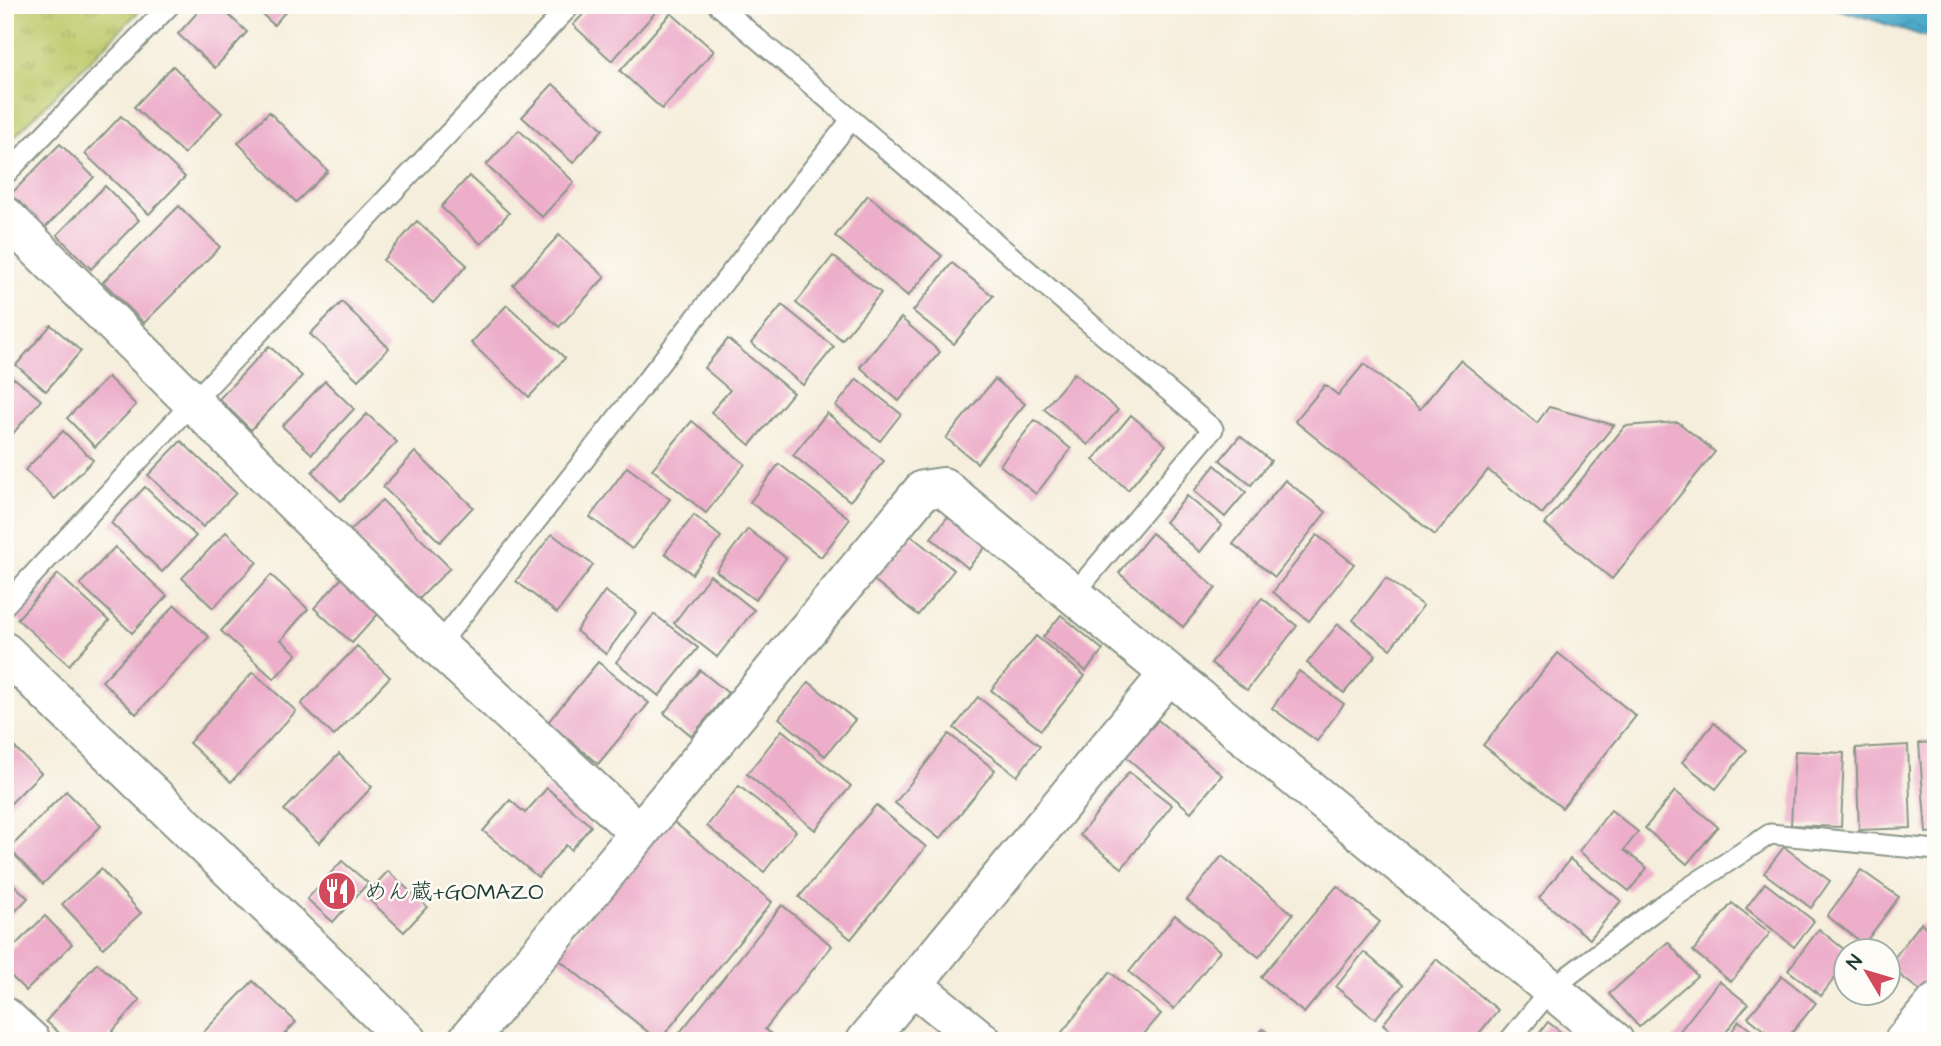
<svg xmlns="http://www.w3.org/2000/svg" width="1941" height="1046" font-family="'Architects Daughter','Klee One',sans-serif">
  <defs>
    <pattern id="grass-tufts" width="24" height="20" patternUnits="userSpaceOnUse" patternTransform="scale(1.75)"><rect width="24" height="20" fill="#becb6c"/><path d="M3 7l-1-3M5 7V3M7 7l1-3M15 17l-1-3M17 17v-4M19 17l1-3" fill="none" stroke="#9aa65a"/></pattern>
    <pattern id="water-waves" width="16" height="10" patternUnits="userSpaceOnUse" patternTransform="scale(1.75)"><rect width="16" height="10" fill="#4daacb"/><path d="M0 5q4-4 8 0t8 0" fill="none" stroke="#3f8ca6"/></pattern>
  </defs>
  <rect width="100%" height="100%" fill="#fdfcf7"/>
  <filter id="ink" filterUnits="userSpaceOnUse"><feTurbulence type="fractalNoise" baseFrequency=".0143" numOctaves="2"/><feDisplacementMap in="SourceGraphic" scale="14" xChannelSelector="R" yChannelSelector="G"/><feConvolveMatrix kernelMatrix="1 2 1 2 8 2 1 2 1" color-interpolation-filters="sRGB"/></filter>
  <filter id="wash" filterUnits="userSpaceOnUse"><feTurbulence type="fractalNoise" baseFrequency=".00686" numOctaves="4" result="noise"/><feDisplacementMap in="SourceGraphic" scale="28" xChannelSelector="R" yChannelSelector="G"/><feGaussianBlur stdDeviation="1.57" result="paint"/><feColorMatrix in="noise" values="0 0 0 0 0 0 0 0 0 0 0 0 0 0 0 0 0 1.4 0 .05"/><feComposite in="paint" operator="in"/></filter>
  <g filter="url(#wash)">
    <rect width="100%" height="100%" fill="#f6eedc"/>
    <!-- grass -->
    <path fill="url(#grass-tufts)" stroke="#6e8450" stroke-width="2" d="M5,5H145L5,146Z"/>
    <!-- water -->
    <path fill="url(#water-waves)" stroke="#367480" stroke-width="2" d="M1825,5H1936V40Z"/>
    <g id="blocks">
      <!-- building -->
      <g fill="#edaeca">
        <path d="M204,5H218L247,32L215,68L178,34Z"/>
        <path d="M252,5H291L274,25Z"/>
        <path d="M592,5H662L612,61L573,25Z"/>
        <path d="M671,13L714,51L662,109L620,71Z"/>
        <path d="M173,66L222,113L184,154L134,107Z"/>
        <path d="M553,84L603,129L573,163L522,117Z"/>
        <path d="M269,112L328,171L296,202L238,143Z"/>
        <path d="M121,116L185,177L149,214L85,154Z"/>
        <path d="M519,130L574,182L542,217L486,165Z"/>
        <path d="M60,144L94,177L45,228L10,195Z"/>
        <path d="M469,176L509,213L481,244L441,207Z"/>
        <path d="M105,186L139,220L91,269L57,235Z"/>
        <path d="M868,195L942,256L908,296L835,236Z"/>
        <path d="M179,206L220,247L144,323L103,282Z"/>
        <path d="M417,221L467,265L433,303L383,260Z"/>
        <path d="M559,235L605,277L559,327L513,285Z"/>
        <path d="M833,256L881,293L842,340L796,303Z"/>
        <path d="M952,263L993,296L954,344L913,311Z"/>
        <path d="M342,302L389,348L358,380L310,334Z"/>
        <path d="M507,305L565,358L529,397L471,343Z"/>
        <path d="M782,305L834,347L803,385L751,343Z"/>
        <path d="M901,318L940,352L899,401L860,367Z"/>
        <path d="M51,325L81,351L46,391L16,365Z"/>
        <path d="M728,339L793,393L750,445L711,412L730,390L704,368Z"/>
        <path d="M269,346L302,376L251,430L219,399Z"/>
        <path d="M1460,360L1537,423L1549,407L1614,425L1542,514L1488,470L1435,535L1295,421L1325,385L1338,395L1364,364L1420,409Z"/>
        <path d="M1074,373L1118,410L1088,445L1044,409Z"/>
        <path d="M108,377L136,405L95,447L67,418Z"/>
        <path d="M14,378L41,400L11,436L5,431V389Z"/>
        <path d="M857,379L901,414L880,441L836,406Z"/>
        <path d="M995,379L1025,404L977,463L946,438Z"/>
        <path d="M325,381L354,409L312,454L282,426Z"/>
        <path d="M827,413L884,461L850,501L793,455Z"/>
        <path d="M367,414L397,442L341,501L312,472Z"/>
        <path d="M1131,415L1166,445L1128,490L1093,460Z"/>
        <path d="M1035,420L1071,449L1036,494L1000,465Z"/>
        <path d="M692,421L745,464L706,513L652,469Z"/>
        <path d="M1678,422L1715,452L1612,579L1545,524L1625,426Z"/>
        <path d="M63,431L93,460L55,499L25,470Z"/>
        <path d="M1240,436L1271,461L1251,485L1220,460Z"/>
        <path d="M181,441L236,493L203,527L148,475Z"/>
        <path d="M415,452L473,507L440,542L383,487Z"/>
        <path d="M779,464L850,519L821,557L750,502Z"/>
        <path d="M1215,465L1246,492L1225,517L1194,491Z"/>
        <path d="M627,467L670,499L632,549L590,517Z"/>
        <path d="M1285,480L1326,512L1275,577L1233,544Z"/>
        <path d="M145,487L196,536L162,572L111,523Z"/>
        <path d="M1187,496L1222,525L1200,552L1165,522Z"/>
        <path d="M382,500L450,568L418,600L350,531Z"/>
        <path d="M950,514L988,544L968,568L931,538Z"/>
        <path d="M694,515L721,537L692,574L665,553Z"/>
        <path d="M748,529L786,558L755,600L716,571Z"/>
        <path d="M226,532L257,562L213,608L182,578Z"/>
        <path d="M1152,533L1216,588L1183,627L1119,573Z"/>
        <path d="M552,534L593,565L557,613L516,581Z"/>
        <path d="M910,535L954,570L918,615L874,580Z"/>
        <path d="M1317,535L1354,564L1309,621L1273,592Z"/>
        <path d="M115,547L167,596L132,633L80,584Z"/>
        <path d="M58,574L109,621L69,665L17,619Z"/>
        <path d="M271,575L308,609L281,640L297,654L274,679L221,631Z"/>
        <path d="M710,575L754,610L717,657L674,623Z"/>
        <path d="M342,578L379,613L352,643L314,608Z"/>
        <path d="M1386,578L1423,606L1390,649L1353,620Z"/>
        <path d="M605,591L636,613L606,654L576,631Z"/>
        <path d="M1262,598L1297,626L1247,690L1211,663Z"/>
        <path d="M175,605L209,637L136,714L102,681Z"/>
        <path d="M654,614L698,648L659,696L616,662Z"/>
        <path d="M1061,615L1103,650L1086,671L1043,637Z"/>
        <path d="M1338,624L1376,655L1344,693L1307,663Z"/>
        <path d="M1036,636L1085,676L1041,730L991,690Z"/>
        <path d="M357,646L390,677L334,736L301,704Z"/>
        <path d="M1558,653L1636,716L1562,808L1483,745Z"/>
        <path d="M598,662L649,703L598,764L548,722Z"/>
        <path d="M700,670L728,693L692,736L664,713Z"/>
        <path d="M1299,671L1344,704L1317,741L1272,708Z"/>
        <path d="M253,672L296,711L231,782L189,743Z"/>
        <path d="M809,682L855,720L825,756L779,718Z"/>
        <path d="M978,697L1040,746L1017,776L954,728Z"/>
        <path d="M1158,720L1222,775L1191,812L1126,757Z"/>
        <path d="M1714,723L1747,750L1716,789L1682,762Z"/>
        <path d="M782,730L851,786L815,830L747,774Z"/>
        <path d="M949,734L995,770L940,839L895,803Z"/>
        <path d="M8,741L41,773L5,809V744Z"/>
        <path d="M1936,742V832L1926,833L1919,743Z"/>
        <path d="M1908,745L1911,828L1859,830L1856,748Z"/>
        <path d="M1795,751L1844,753L1841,827L1791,825Z"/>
        <path d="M339,754L372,787L319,843L284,810Z"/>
        <path d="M1129,772L1172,805L1122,868L1080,835Z"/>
        <path d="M739,786L796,831L764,872L707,826Z"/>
        <path d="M547,788L591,826L571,850L566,845L538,877L483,831L510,800L525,813Z"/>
        <path d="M66,791L101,826L43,884L9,849Z"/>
        <path d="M1675,791L1718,827L1687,864L1645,828Z"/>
        <path d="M876,805L926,847L851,939L799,897Z"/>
        <path d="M1611,810L1638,832L1624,850L1647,868L1629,891L1579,851Z"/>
        <path d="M669,818L772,902L659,1041L556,957Z"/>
        <path d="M1784,847L1830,881L1811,908L1764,873Z"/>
        <path d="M1222,856L1293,914L1259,957L1187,900Z"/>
        <path d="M1570,859L1621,901L1590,939L1539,898Z"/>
        <path d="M342,861L368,883L333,922L307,899Z"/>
        <path d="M101,869L141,913L103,948L62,904Z"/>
        <path d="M1861,870L1899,897L1864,944L1827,916Z"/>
        <path d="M388,871L427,907L404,932L365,896Z"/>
        <path d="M5,876L28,898L5,922Z"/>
        <path d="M1765,883L1814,921L1794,947L1746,908Z"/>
        <path d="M1337,886L1380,922L1304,1013L1261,977Z"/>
        <path d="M1732,903L1770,933L1731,982L1693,951Z"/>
        <path d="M782,905L832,946L765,1029L780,1041H673Z"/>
        <path d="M1175,915L1220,951L1174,1009L1129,972Z"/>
        <path d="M45,916L72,944L26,991L5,970V955Z"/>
        <path d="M1921,923L1936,935V984L1927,996L1888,966Z"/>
        <path d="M1819,929L1846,951V963L1821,996L1788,970Z"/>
        <path d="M1668,942L1697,976L1639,1027L1609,994Z"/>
        <path d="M1364,952L1403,985L1375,1019L1336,987Z"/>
        <path d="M1436,959L1498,1010L1473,1041H1403L1383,1024Z"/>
        <path d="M97,963L140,1000L104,1041H68L46,1021Z"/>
        <path d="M1110,972L1161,1014L1138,1041H1055Z"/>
        <path d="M1782,976L1816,1003L1785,1041H1777L1748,1017Z"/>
        <path d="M253,981L296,1022L278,1041H195Z"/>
        <path d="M1719,981L1748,1004L1719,1041H1672Z"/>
        <path d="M1739,1021L1765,1041H1725Z"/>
        <path d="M1548,1022L1572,1041H1533Z"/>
        <path d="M1263,1029L1278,1041H1253Z"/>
      </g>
    </g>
  </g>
  <g filter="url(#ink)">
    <use href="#blocks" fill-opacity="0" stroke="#8a9688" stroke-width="2"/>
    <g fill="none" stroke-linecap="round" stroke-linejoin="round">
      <defs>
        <g id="service">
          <path d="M718,5L1213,429L1072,596"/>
          <path d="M5,175L170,5"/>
          <path d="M5,605L192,403L571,5"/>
          <path d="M438,646L851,120"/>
          <path d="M1509,1041L1551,989L1661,906L1770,834L1936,850"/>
        </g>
        <g id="minor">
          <path d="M5,216L438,646L639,833"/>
          <path d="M5,652L408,1041"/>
          <path d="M913,985L982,1041"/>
          <path d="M5,1017L31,1041"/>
          <path d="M467,1041L923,490L943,487L1614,1041"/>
          <path d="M866,1041L1168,675"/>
          <path d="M1904,1041L1936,1003"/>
        </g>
      </defs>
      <!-- service casing -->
      <use href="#service" stroke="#8a9688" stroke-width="23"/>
      <!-- minor casing -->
      <use href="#minor" stroke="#8a9688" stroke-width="42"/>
      <!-- service -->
      <use href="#service" stroke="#fff" stroke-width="19"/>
      <!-- minor -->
      <use href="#minor" stroke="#fff" stroke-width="38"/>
    </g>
  </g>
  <!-- icons -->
  <defs>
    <symbol id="restaurant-disc" viewBox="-11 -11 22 22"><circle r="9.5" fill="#d1495b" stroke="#fdfcf7"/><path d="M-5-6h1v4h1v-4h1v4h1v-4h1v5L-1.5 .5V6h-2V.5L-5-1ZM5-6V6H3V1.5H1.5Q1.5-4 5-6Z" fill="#fff"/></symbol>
  </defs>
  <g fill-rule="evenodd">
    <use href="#restaurant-disc" x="315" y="869" width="44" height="44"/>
  </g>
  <g text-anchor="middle" stroke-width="5" stroke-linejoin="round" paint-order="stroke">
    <!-- poi labels -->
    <g font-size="23" fill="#1f3d34" stroke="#fdfcf7" text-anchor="start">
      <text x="364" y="899">めん蔵+GOMAZO</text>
    </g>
  </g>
  <!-- margin -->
  <rect width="1941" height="1046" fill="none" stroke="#fdfcf7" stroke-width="28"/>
  <!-- north arrow -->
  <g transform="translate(1867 972) rotate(308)"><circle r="33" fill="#fdfcf7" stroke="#a4b0a9" stroke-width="2"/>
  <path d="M0-5L12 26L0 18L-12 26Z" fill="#d1495b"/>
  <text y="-10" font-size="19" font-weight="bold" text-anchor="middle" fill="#1f3d34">N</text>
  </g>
</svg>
